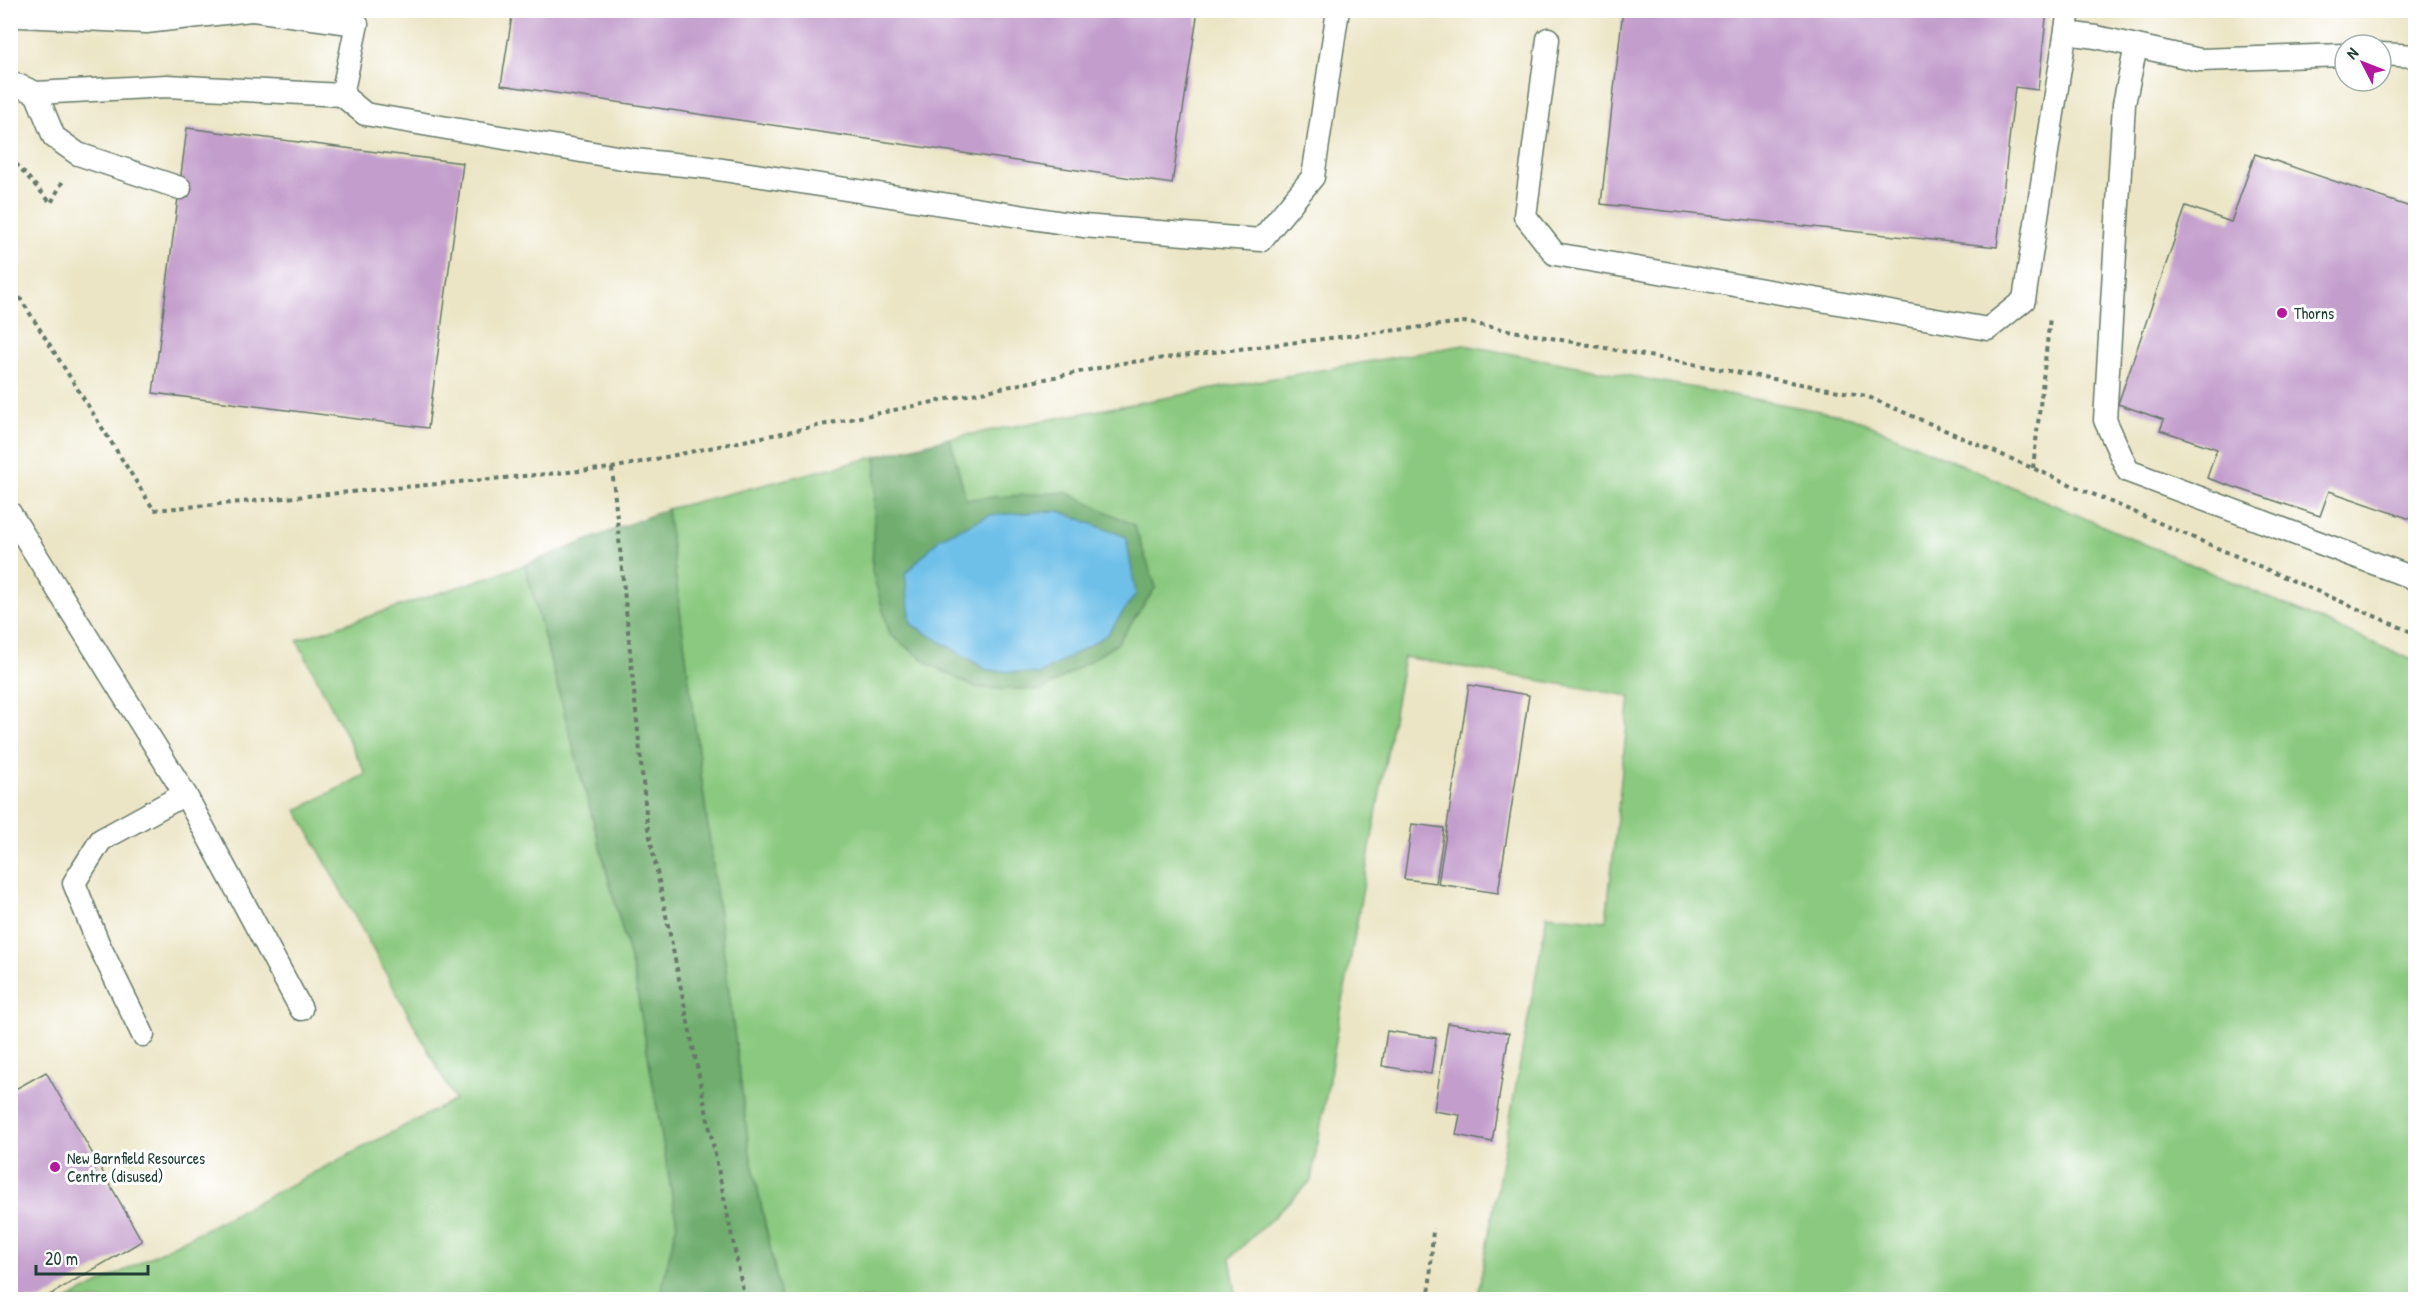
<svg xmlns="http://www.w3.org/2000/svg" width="2426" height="1310" font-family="'Patrick Hand',sans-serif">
  <rect width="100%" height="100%" fill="#fff"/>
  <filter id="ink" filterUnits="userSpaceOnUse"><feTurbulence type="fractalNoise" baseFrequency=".0167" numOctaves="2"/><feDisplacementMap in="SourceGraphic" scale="12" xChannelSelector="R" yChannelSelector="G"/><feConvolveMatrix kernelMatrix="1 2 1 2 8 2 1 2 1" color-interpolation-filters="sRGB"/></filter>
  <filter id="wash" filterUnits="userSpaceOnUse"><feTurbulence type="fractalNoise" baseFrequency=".008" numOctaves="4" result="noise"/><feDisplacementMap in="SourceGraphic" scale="24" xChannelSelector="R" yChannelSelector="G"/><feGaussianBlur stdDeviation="1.35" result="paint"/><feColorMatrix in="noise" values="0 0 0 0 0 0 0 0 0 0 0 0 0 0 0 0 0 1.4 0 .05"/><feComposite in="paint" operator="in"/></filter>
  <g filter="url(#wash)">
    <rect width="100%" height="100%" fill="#ebe5c5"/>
    <!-- green -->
    <g fill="#8bc980" stroke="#55835a" stroke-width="1.5">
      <path d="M1464,345L1851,417L2415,661V1299H1477L1547,915L1606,921L1630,696L1404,657L1311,1181L1230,1258L1237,1299H781L749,1148L667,509L950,438L1229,386Z"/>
      <path d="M525,565L634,974L677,1224L659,1299L67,1300L455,1100L297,810L366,774L297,640Z"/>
    </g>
    <!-- forest -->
    <g fill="#70ad6e" stroke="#487551" stroke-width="1.5">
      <path d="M950,438L966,499L1066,492L1134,525L1156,587L1117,644L1043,690L976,688L931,665L890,635L872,571L876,457Z"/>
      <path d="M667,509L749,1148L781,1299H659L677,1224L634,974L525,565Z"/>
    </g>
    <!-- water -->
    <path fill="#6ec0e9" stroke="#467e8e" stroke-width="1.5" d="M1059,511L1126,537L1136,594L1107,635L1040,674L987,670L911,624L905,574L940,538L990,515Z"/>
    <g id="blocks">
      <!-- building -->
      <g fill="#c39ecc">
        <path d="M513,10H1198L1172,184L501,85Z"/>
        <path d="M1623,10H2047L2038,90L2015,87L1997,247L1601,204Z"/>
        <path d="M187,128L463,163L428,428L153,393Z"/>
        <path d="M2255,154L2416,209V521L2329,491L2320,516L2207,478L2217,449L2160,430L2164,420L2118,404L2186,206L2231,222Z"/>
        <path d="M1469,685L1529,695L1498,893L1438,884Z"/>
        <path d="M1412,824L1444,828L1436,883L1404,879Z"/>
        <path d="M1448,1023L1509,1033L1492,1142L1456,1135L1460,1115L1434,1111Z"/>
        <path d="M1387,1031L1436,1038L1431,1074L1382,1066Z"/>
        <path d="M46,1072L142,1241L41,1300H10V1092Z"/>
      </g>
    </g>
  </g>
  <g filter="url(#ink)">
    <use href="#blocks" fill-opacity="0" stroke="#667867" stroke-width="1.5"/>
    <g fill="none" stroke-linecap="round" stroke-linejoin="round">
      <defs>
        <g id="service">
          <path d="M10,13L20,16L146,22L251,10"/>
          <path d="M2066,33L2096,37L2200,60L2345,55"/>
          <path d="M1548,39L1525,216L1555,254L1988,329L2024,300L2069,10"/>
          <path d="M2136,46L2124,104L2105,420L2128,471L2416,579"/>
          <path d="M2381,54L2416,56"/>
          <path d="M10,82L36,93L54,137L78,154L180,188"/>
          <path d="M36,93L167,86L342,95L357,24L253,10"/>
          <path d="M342,95L365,114L634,160L704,167L1083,226L1261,240L1313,177L1338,10"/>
          <path d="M10,513L185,794L301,1009"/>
          <path d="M143,1035L98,943L74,883L101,840L185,794"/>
        </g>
      </defs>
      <!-- service casing -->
      <use href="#service" stroke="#667867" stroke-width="25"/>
      <!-- path -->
      <g stroke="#667867" stroke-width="4" stroke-dasharray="4.5 4.5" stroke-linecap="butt">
        <path d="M10,157L51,203L64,179"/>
        <path d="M10,282L154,510L612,468L1123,363L1464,322L1866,396L2416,634"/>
        <path d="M612,468L647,823L745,1300"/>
        <path d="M2033,468L2050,317"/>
        <path d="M1429,1300L1433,1228"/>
      </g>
      <!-- service -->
      <use href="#service" stroke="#fff" stroke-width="22"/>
    </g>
  </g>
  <!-- markers -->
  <g fill="#b5179e" stroke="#fff" stroke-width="2">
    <circle cx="2282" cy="313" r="6"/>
    <circle cx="55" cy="1167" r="6"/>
  </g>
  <g text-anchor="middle" stroke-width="6" stroke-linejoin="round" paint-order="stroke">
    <!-- poi labels -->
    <g font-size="16" fill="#1f3d34" stroke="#fff" text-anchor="start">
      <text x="2294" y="319">Thorns</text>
      <text x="67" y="1164">New Barnfield Resources<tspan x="67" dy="18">Centre (disused)</tspan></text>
    </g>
  </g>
  <!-- margin -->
  <rect width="2426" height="1310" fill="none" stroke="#fff" stroke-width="36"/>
  <!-- north arrow -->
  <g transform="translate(2363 63) rotate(312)"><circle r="28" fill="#ffffff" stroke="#a5b1ae" stroke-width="1.5"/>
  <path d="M0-4.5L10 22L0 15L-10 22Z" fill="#b5179e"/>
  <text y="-9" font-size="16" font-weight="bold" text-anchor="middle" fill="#1f3d34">N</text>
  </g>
  <!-- scale -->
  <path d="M36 1265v9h112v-9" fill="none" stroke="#1f3d34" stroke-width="3"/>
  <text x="45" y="1265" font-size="18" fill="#1f3d34" stroke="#ffffff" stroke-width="4.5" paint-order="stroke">20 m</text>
</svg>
